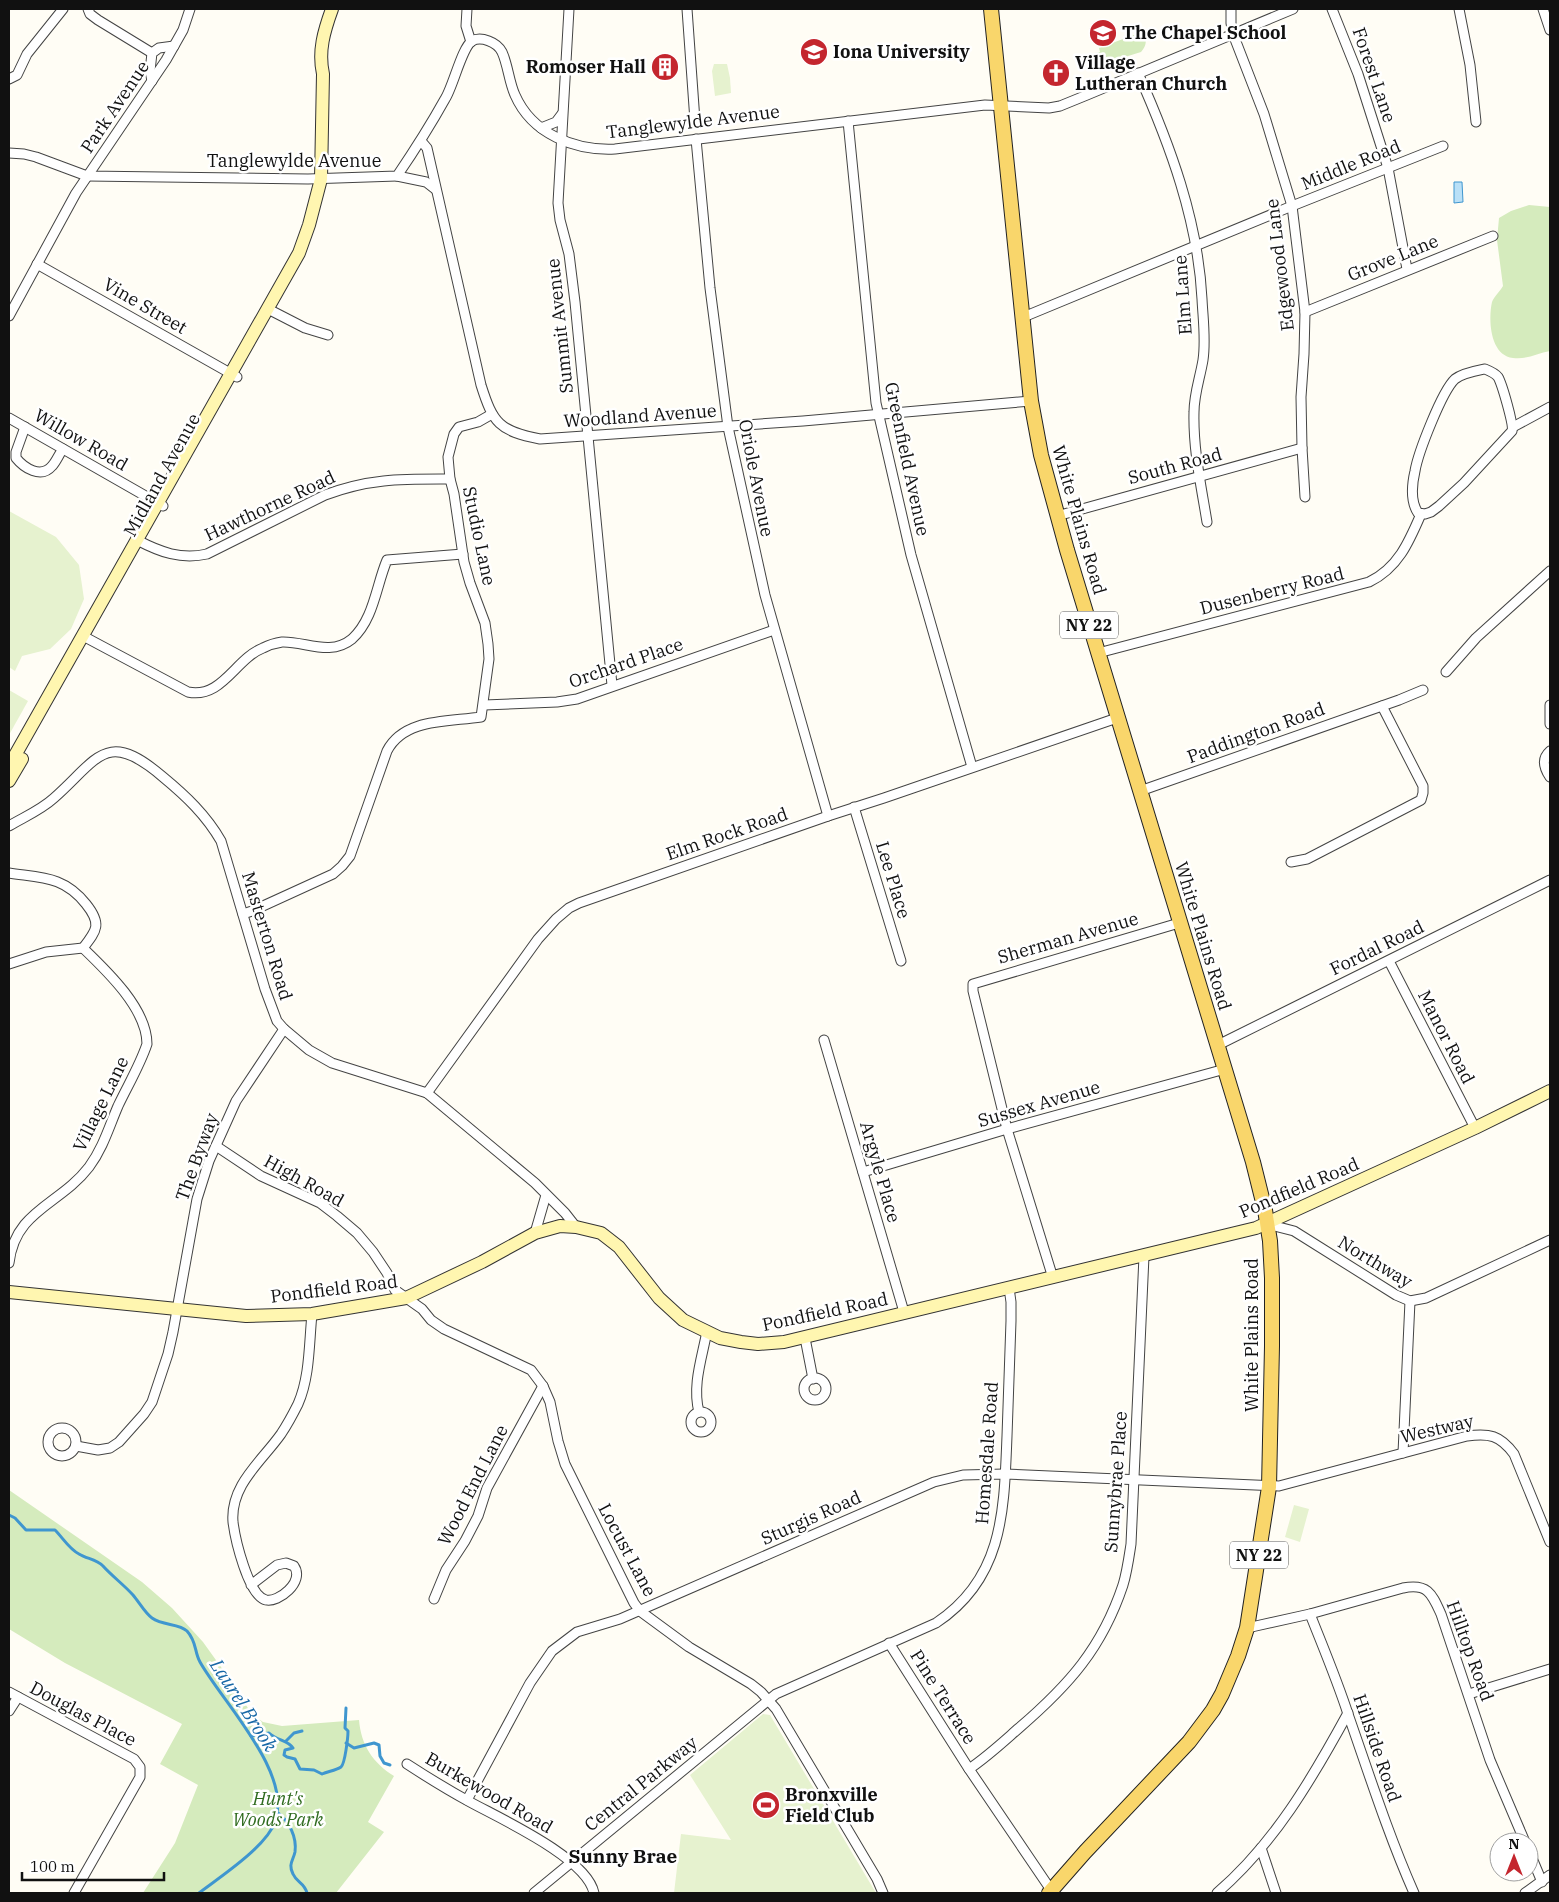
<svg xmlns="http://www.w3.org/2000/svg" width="1559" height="1902" font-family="'IBM Plex Serif',serif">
  <rect width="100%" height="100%" fill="#fffdf5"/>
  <!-- green -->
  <g fill="#d5ebbd">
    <path d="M1139,33L1141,38L1145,37C1147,43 1145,47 1141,52L1112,61L1106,67L1099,69L1095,53L1100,52L1099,48Z"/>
    <path d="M1529,205L1550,207V351C1537,353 1527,360 1513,358C1490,355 1488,320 1492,302C1494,297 1500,291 1503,286L1497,240L1499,218L1511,211Z"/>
    <path d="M9,1490L142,1582L172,1608L203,1642L231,1681L251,1713L263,1722L282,1726L359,1720C361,1745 373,1763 394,1776L368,1822L384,1832L336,1893H143L175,1843L198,1785L160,1764L182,1724L65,1663L9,1629Z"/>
  </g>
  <!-- pitch -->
  <g fill="#e6f2cf">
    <path d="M714,64H727L730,78L731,93L715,96L712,71Z"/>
    <path d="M9,511L56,537L79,565L84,599L71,629L50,649L22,656L15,671L9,667Z"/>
    <path d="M9,690L28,701L9,735Z"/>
    <path d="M1294,1505L1309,1509L1300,1542L1285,1537Z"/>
    <path d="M763,1714L770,1715L876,1893H674L681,1834L731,1840L690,1775Z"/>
  </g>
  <!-- water -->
  <path fill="#b9e0f7" stroke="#3f96cf" d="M1454,182H1462L1463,202L1454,203Z"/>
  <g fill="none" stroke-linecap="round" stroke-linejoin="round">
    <!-- stream -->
    <g stroke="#3f96cf" stroke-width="3">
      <path d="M9,1515L15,1518L26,1530H55C63,1538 69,1549 79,1554C87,1559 96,1559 103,1566C112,1576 124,1585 133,1595C139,1602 145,1613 152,1618C163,1626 179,1623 187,1631C197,1642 194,1651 200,1662C223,1703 293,1773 275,1822C266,1847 220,1877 199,1893"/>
      <path d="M251,1736L269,1733C278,1741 288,1740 293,1748L285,1750L284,1755L287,1757L295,1759L300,1769L314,1770L322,1774C328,1771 335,1771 341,1767C345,1764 348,1737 348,1731L345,1728L346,1708"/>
      <path d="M286,1741L294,1733L302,1731"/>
      <path d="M346,1743L354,1748L374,1743L379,1745L380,1756L384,1763L390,1765"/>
      <path d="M278,1813C289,1821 297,1837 295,1852C293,1861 288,1864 293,1874C297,1883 304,1882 307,1893"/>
    </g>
    <defs>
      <g id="street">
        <path d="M88,9L90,14L98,20L152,53"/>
        <path d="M467,9L466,26L471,42"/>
        <path d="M569,9L558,203L560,220L569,254L575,302L612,685"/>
        <path d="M687,9L695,121"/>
        <path d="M1231,9V23L1233,34L1264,114L1292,206L1305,312L1304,354L1301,397L1302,448L1305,497"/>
        <path d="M1332,9L1358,74L1388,168L1407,269"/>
        <path d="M1459,9L1470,65L1476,122"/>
        <path d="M1543,9L1550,30"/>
        <path d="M1138,73C1170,145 1198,220 1202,299C1203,319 1206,340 1203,360C1200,378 1194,394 1194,412C1193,449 1201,485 1207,522"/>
        <path d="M9,79L17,75L27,54L63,9"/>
        <path d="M152,81L150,71L152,53L159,48L174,46"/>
        <path d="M848,121L876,403L911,555L972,767"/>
        <path d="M541,128L556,122L562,114"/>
        <path d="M696,139L710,288L728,427L765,595L828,816"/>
        <path d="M421,141L427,148L481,385C493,423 499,431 540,439L803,421L1031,401"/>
        <path d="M9,153L24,154L36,157L87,176L308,179L397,176C414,151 430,126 445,99C453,87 462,47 472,41C481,36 497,42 502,52C508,65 509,82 515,95C532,134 575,151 615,149L985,105L1049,108L1060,106L1087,95L1293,9"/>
        <path d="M397,176L426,182L435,189"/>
        <path d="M37,264L237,377"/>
        <path d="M268,309L305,328L328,335"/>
        <path d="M1305,312L1493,236"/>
        <path d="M9,316L76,193L166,60L183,30L190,9"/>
        <path d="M1021,318L1292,206L1443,146"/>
        <path d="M1485,369C1490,371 1495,373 1498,377C1502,384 1514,425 1512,431L1464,483L1439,506L1431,512L1425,514L1418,513C1410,501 1412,484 1415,471C1418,453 1442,391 1455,379C1463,373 1475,371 1485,369Z"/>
        <path d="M9,418L163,506"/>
        <path d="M25,427L16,452V458C24,468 41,479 52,466C56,462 59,454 63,449"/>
        <path d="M1513,427L1550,407"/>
        <path d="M1057,516L1302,448"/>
        <path d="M137,540C160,552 181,560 207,554L325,495C370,478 403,479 450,479"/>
        <path d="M83,636L188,692C222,699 235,659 263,648C269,645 275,643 282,642C305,641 330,657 352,639C374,619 376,586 387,560L463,554"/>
        <path d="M1098,653L1369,582C1398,568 1409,542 1421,514"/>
        <path d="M1446,672L1476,638L1550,571"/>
        <path d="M484,705L557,702L577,699L774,630"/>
        <path d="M1550,705V724"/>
        <path d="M1550,751C1541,759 1544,768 1550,777"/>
        <path d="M1140,791L1399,700L1423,690"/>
        <path d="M854,807L901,961"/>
        <path d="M9,826C24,817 41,810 54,798C98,759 106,728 163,777C186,796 206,815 221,841L265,989L277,1021L284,1029L309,1050L332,1063L427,1093L535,1183L565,1213L576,1227"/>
        <path d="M1291,862L1307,859L1421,800L1423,793V786L1382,706"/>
        <path d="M9,873C42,878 64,876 86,904C102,924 97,930 83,948"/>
        <path d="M243,914L252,911L333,874L342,866L350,856L387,751C404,718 449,722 481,717L489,659L488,644L485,623L470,583L464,562L454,494L450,479L448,457L454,434L459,427L478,422L492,414"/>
        <path d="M1389,961L1475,1128"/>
        <path d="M9,964L46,952L83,948"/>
        <path d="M824,1040L904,1312"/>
        <path d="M1218,1045L1550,880"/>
        <path d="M427,1093L538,939L556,919L569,908L579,903L828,816L884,798L1117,718"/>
        <path d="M216,1146L261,1176L320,1203L337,1216L357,1233L373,1252L387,1273L395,1290L422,1309L431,1320L444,1329L531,1370L543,1386L550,1402L558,1441L565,1464L634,1603L640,1611L689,1647L751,1684L761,1692L776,1709L877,1879L883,1893"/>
        <path d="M863,1172L1007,1129L1225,1069"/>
        <path d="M1267,1224L1294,1231L1396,1295L1410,1301L1426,1298L1550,1240"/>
        <path d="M535,1233L546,1195"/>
        <path d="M9,1263C15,1210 60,1205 89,1167C103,1148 109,1127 118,1106C128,1085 140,1065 147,1044C147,1009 107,971 83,948"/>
        <path d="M1053,1278L1007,1129L973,991V984L1179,923"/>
        <path d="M805,1338L813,1379"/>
        <circle cx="815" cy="1389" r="11"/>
        <circle cx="701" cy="1422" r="10"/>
        <path d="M699,1412C692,1385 702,1358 707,1331"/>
        <circle cx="62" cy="1442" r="14"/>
        <path d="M76,1446L98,1450L110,1448L119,1442L144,1414L152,1402L168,1354L173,1332L197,1199L209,1161L236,1101L284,1029"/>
        <path d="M1403,1453L1410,1301"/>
        <path d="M251,1585L277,1565L286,1563L294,1566C305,1582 278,1603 266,1600C248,1596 235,1538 233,1522C230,1485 262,1461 281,1434C287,1425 293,1414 298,1404C310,1377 309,1343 312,1314"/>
        <path d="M434,1599L446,1570L465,1541L478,1516L487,1488L543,1386"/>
        <path d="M1310,1614C1323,1647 1337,1680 1348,1714C1369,1774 1388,1834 1414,1893"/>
        <path d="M1247,1628L1310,1614L1403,1588C1428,1583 1432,1594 1441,1614L1490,1760L1525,1842"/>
        <path d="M889,1643L969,1769L1051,1890"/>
        <path d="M9,1692L134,1759L140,1767V1777L74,1893"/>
        <path d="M1469,1694L1550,1669"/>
        <path d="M9,1711L18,1697"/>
        <path d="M407,1764C427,1777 448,1790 470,1802C501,1819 587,1858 594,1893"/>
        <path d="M969,1769C987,1757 1003,1742 1019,1728C1069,1685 1102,1648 1123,1585C1127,1572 1129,1557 1131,1544L1144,1256"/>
        <path d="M467,1800L530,1683L552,1651L577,1632L620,1619L934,1482L963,1475L1005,1474L1279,1486L1467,1436C1489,1433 1500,1435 1514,1454L1550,1542"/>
        <path d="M1261,1848L1276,1893"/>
        <path d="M1529,1851L1542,1882"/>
        <path d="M534,1893L776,1694L936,1623C1004,1578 1004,1510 1007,1436C1008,1398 1010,1359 1011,1321V1302L1009,1288"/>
        <path d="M1217,1893C1274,1844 1312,1779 1348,1713"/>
        <path d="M1525,1893L1550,1875"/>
      </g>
      <g id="secondary">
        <path d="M9,766L299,253L309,225L321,179L323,74C318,51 324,31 332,9"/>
        <path d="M9,781L22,759"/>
        <path d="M9,1292L246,1316L312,1314L406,1298L482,1262L535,1233L560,1226L576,1227L601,1233L619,1247L659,1298L683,1320L720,1338L741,1342L758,1344L784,1342L1256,1228L1475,1128L1550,1091"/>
      </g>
      <path id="primary" d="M991,9L1031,401L1041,455L1067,550L1253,1162L1265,1210L1270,1241L1272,1278V1346L1269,1487L1247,1628L1238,1656L1222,1694L1213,1710L1189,1742L1085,1852L1049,1893"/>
    </defs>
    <!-- street casing -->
    <use href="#street" stroke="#444" stroke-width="11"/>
    <!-- secondary casing -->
    <use href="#secondary" stroke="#333" stroke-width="14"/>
    <!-- primary casing -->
    <use href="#primary" stroke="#222" stroke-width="16"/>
    <!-- street -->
    <use href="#street" stroke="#fff" stroke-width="9"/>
    <!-- secondary -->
    <use href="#secondary" stroke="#fff6b0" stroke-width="12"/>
    <!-- primary -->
    <use href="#primary" stroke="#f9d66b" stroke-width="14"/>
  </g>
  <!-- icons -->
  <defs>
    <symbol id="school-disc" viewBox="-11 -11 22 22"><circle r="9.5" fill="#c4262e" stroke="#fff"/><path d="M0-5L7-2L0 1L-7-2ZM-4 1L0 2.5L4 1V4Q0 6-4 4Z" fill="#fff"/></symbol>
    <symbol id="university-disc" viewBox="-11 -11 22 22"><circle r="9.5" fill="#c4262e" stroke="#fff"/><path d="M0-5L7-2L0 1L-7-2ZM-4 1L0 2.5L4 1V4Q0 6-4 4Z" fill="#fff"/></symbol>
    <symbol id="building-disc" viewBox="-11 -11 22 22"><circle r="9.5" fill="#c4262e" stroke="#fff"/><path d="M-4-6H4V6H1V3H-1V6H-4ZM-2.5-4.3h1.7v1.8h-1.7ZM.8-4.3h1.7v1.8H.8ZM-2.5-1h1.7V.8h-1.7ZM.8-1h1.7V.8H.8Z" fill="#fff"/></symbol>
    <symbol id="church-disc" viewBox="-11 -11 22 22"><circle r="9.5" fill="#c4262e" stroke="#fff"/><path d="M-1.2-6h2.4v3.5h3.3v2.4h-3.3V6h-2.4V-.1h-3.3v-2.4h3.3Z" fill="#fff"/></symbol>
    <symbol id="stadium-disc" viewBox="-11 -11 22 22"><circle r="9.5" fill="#c4262e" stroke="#fff"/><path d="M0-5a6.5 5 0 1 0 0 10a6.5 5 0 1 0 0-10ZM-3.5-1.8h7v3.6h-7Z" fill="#fff"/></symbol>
  </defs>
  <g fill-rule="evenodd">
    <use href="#school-disc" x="1087" y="17" width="32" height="32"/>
    <use href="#university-disc" x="798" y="36" width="32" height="32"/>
    <use href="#building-disc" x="649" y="51" width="32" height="32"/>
    <use href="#church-disc" x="1040" y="57" width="32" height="32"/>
    <use href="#stadium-disc" x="750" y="1789" width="32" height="32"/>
  </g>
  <g text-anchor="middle" stroke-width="5" stroke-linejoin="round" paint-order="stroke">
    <!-- shield labels -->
    <g fill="#fff" stroke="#585858" stroke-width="1">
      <rect x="1060" y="611.5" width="58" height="27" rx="4"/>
      <rect x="1230" y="1541.5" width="58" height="27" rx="4"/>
    </g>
    <g font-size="16" font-weight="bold" fill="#111">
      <text x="1089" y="631">NY 22</text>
      <text x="1259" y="1561">NY 22</text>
    </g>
    <!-- poi labels -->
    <g font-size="18" font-weight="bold" fill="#111" stroke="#fff" text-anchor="start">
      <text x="1122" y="39">The Chapel School</text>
      <text x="833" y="58">Iona University</text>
      <text x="1075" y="69">Village<tspan x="1075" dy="21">Lutheran Church</tspan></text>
      <text x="646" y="73" text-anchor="end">Romoser Hall</text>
      <text x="785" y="1801">Bronxville<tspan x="785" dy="21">Field Club</tspan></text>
    </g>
    <!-- street labels -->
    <g font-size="18" fill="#111" stroke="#fff">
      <text transform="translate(1374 75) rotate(71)" y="6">Forest Lane</text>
      <text transform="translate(115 107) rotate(-56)" y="6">Park Avenue</text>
      <text transform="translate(693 122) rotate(-7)" y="6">Tanglewylde Avenue</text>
      <text x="294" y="167">Tanglewylde Avenue</text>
      <text transform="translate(1351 165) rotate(-22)" y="6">Middle Road</text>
      <text transform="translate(1393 258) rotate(-22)" y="6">Grove Lane</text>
      <text transform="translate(1280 265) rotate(-97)" y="6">Edgewood Lane</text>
      <text transform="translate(1183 295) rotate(-94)" y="6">Elm Lane</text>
      <text transform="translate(145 306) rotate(30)" y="6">Vine Street</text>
      <text transform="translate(560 326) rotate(-96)" y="6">Summit Avenue</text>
      <text transform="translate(640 416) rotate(-4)" y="6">Woodland Avenue</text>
      <text transform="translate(81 440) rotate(30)" y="6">Willow Road</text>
      <text transform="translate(907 459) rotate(78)" y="6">Greenfield Avenue</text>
      <text transform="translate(1175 466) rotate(-15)" y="6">South Road</text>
      <text transform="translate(162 475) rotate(-61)" y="6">Midland Avenue</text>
      <text transform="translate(756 478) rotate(79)" y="6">Oriole Avenue</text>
      <text transform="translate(270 506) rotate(-25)" y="6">Hawthorne Road</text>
      <text transform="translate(1079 520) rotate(74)" y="6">White Plains Road</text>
      <text transform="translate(479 536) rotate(78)" y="6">Studio Lane</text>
      <text transform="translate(1272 591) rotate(-14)" y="6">Dusenberry Road</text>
      <text transform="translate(626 663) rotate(-19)" y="6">Orchard Place</text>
      <text transform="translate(1256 733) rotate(-20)" y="6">Paddington Road</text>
      <text transform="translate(727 834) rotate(-19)" y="6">Elm Rock Road</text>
      <text transform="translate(893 880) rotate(73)" y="6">Lee Place</text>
      <text transform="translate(267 936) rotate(73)" y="6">Masterton Road</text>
      <text transform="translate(1203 936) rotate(73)" y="6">White Plains Road</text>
      <text transform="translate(1068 938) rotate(-16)" y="6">Sherman Avenue</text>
      <text transform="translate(1377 948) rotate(-26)" y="6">Fordal Road</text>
      <text transform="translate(1446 1037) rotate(63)" y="6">Manor Road</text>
      <text transform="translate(101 1104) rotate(-64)" y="6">Village Lane</text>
      <text transform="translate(1039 1104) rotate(-16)" y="6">Sussex Avenue</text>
      <text transform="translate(197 1157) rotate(-70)" y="6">The Byway</text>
      <text transform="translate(880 1172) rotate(74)" y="6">Argyle Place</text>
      <text transform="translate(304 1181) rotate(29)" y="6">High Road</text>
      <text transform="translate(1299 1188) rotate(-23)" y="6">Pondfield Road</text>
      <text transform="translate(1375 1262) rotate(31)" y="6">Northway</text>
      <text transform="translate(334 1289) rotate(-7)" y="6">Pondfield Road</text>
      <text transform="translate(825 1312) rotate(-12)" y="6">Pondfield Road</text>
      <text transform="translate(1252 1335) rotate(-90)" y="6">White Plains Road</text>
      <text transform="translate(1437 1429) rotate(-13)" y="6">Westway</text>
      <text transform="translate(987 1453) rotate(-86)" y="6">Homesdale Road</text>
      <text transform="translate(1116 1482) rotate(-86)" y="6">Sunnybrae Place</text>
      <text transform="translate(473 1485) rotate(-63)" y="6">Wood End Lane</text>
      <text transform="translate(811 1518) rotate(-24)" y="6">Sturgis Road</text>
      <text transform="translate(627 1550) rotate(62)" y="6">Locust Lane</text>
      <text transform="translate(1470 1651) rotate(70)" y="6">Hilltop Road</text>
      <text transform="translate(943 1697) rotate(58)" y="6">Pine Terrace</text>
      <text transform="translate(83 1714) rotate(28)" y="6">Douglas Place</text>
      <text transform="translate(1377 1748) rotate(71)" y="6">Hillside Road</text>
      <text transform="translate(641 1784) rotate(-39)" y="6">Central Parkway</text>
      <text transform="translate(489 1793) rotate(30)" y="6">Burkewood Road</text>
    </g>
    <!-- park labels -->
    <g font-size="18" font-style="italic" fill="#2f6b1f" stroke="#fff">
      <text x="278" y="1805">Hunt's<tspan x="278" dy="21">Woods Park</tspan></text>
    </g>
    <!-- water labels -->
    <g font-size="19" font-style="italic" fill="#1768a6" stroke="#fff">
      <text transform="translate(244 1705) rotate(57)" y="7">Laurel Brook</text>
    </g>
    <!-- neighbourhood labels -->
    <g font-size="19" font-weight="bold" fill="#111" stroke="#fff">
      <text x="623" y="1863">Sunny Brae</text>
    </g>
  </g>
  <!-- border -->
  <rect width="1559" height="1902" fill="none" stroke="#111111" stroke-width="20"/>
  <!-- north arrow -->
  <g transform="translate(1514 1857)"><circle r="24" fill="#ffffff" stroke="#a0a0a0"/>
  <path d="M0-4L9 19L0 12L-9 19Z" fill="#c4262e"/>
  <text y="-8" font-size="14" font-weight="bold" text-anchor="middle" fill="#111111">N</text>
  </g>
  <!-- scale -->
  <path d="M22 1872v8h142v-8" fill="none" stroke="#111111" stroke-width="2.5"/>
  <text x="30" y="1872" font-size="15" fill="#111111" stroke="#ffffff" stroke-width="4" paint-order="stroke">100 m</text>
</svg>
